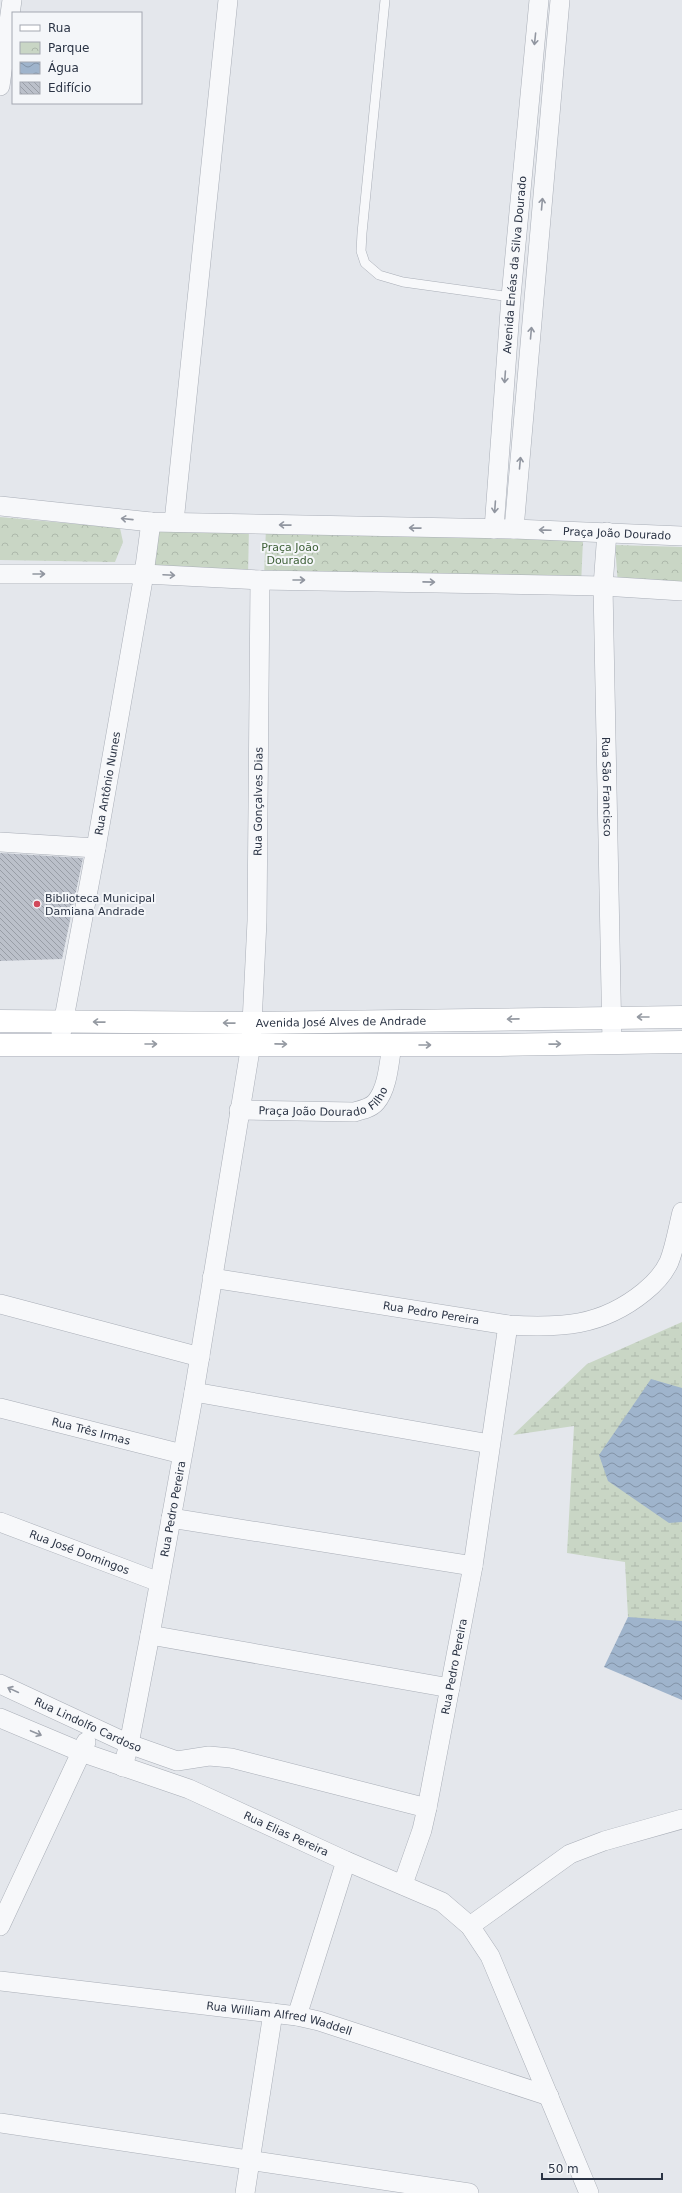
<svg xmlns="http://www.w3.org/2000/svg" width="682" height="2193" font-family="'DejaVu Sans',sans-serif">
  <defs>
    <pattern id="wetland-marsh" width="20" height="14" patternUnits="userSpaceOnUse"><rect width="20" height="14" fill="#c9d6c5"/><path d="M1 5h8M5 5V1M11 12h8M15 12V8" fill="none" stroke="#adb8ab"/></pattern>
    <pattern id="park-crowns" width="20" height="18" patternUnits="userSpaceOnUse"><rect width="20" height="18" fill="#c9d6c5"/><path d="M2 6a3 3 0 1 1 6 0M12 15a3 3 0 1 1 6 0" fill="none" stroke="#adb8ab"/></pattern>
    <pattern id="water-waves" width="16" height="10" patternUnits="userSpaceOnUse"><rect width="16" height="10" fill="#9fb4cc"/><path d="M0 5q4-4 8 0t8 0" fill="none" stroke="#8293a7"/></pattern>
    <pattern id="building-back-hatch" width="6" height="6" patternUnits="userSpaceOnUse"><rect width="6" height="6" fill="#bbc0ca"/><path d="M-1 5l2 2M0 0l6 6M5-1l2 2" fill="none" stroke="#989da6"/></pattern>
  </defs>
  <rect width="100%" height="100%" fill="#e4e7ec"/>
  <!-- wetland -->
  <path fill="url(#wetland-marsh)" d="M682,1322V1629L628,1617L625,1562L567,1553L574,1426L513,1435L587,1364Z"/>
  <!-- park -->
  <g fill="url(#park-crowns)">
    <path d="M0,517L120,528L123,542L115,562L0,560Z"/>
    <path d="M142,523L249,527L248,576H135Z"/>
    <path d="M266,528L583,540L581,585L264,577Z"/>
    <path d="M615,545L682,547V586L618,585Z"/>
  </g>
  <!-- water -->
  <g fill="url(#water-waves)">
    <path d="M651,1379L682,1388V1522L669,1523L608,1481L599,1455Z"/>
    <path d="M628,1617L682,1621V1700L604,1667Z"/>
  </g>
  <!-- building -->
  <path fill="url(#building-back-hatch)" d="M0,853L83,858L62,959L0,961Z"/>
  <g fill="none" stroke-linecap="round" stroke-linejoin="round">
    <defs>
      <path id="lane" d="M385,0L362,233L361,251L365,263L379,275L403,282L511,297"/>
      <g id="street">
        <path d="M0,86L12,0"/>
        <path id="s1" d="M0,506L151,522L514,529L682,536"/>
        <path d="M174,522L228,0"/>
        <path id="s2" d="M494,529L511,297L539,0"/>
        <path d="M514,529L560,0"/>
        <path id="s3" d="M607,532L603,586L612,1042"/>
        <path d="M0,574H144L260,580L603,586L682,591"/>
        <path d="M0,842L96,848"/>
        <path id="s4" d="M59,1045L96,848L144,574L151,522"/>
        <path id="s5" d="M239,1110L354,1112C362,1110 371,1108 376,1102C388,1088 389,1062 392,1045"/>
        <path id="s6" d="M212,1278L508,1325C560,1328 601,1327 644,1292C654,1284 663,1275 669,1262C675,1247 678,1228 682,1212"/>
        <path d="M0,1304L200,1357"/>
        <path d="M194,1392L490,1444"/>
        <path id="s7" d="M0,1408L182,1454"/>
        <path d="M171,1518L473,1566"/>
        <path id="s8" d="M0,1522L159,1582"/>
        <path d="M150,1635L450,1688"/>
        <path id="s9" d="M0,1684L129,1744L177,1761L209,1756L231,1758L427,1808"/>
        <path id="s10" d="M0,1718L81,1752L189,1789L346,1861L442,1902L470,1926L490,1956L589,2193"/>
        <path id="s11" d="M123,1767L129,1744L150,1635L194,1392L251,1044L257,921L260,580"/>
        <path id="s12" d="M403,1884L422,1830L427,1808L473,1566L508,1325"/>
        <path d="M0,1926L86,1742"/>
        <path d="M470,1926L570,1854L604,1841L682,1819"/>
        <path id="s13" d="M0,1981L297,2016L319,2021L549,2096"/>
        <path d="M297,2016L346,1861"/>
        <path d="M0,2123L469,2193"/>
        <path d="M245,2193L273,2013"/>
      </g>
      <g id="secondary">
        <path id="s14" d="M0,1021L253,1023L682,1017"/>
        <path d="M0,1045H499L682,1042"/>
      </g>
    </defs>
    <!-- lane casing -->
    <use href="#lane" stroke="#a9aeb7" stroke-width="10"/>
    <!-- street casing -->
    <use href="#street" stroke="#a9aeb7" stroke-width="20"/>
    <!-- secondary casing -->
    <use href="#secondary" stroke="#a9aeb7" stroke-width="23"/>
    <!-- lane -->
    <use href="#lane" stroke="#f7f8fa" stroke-width="9"/>
    <!-- street -->
    <use href="#street" stroke="#f7f8fa" stroke-width="19"/>
    <!-- secondary -->
    <use href="#secondary" stroke="#fff" stroke-width="22"/>
  </g>
  <!-- one-way arrows -->
  <defs><path id="oneway-shaft" d="M-6 0H5M1.5-3L5.5 0L1.5 3" fill="none" stroke-width="1.6" stroke-linecap="round" stroke-linejoin="round"/></defs>
  <g stroke="#9196a0">
    <use href="#oneway-shaft" transform="translate(535 39) rotate(96)"/>
    <use href="#oneway-shaft" transform="translate(542 204) rotate(-85)"/>
    <use href="#oneway-shaft" transform="translate(531 333) rotate(-85)"/>
    <use href="#oneway-shaft" transform="translate(505 377) rotate(94)"/>
    <use href="#oneway-shaft" transform="translate(520 463) rotate(-85)"/>
    <use href="#oneway-shaft" transform="translate(495 507) rotate(94)"/>
    <use href="#oneway-shaft" transform="translate(127 519) rotate(-174)"/>
    <use href="#oneway-shaft" transform="translate(285 525) rotate(-179)"/>
    <use href="#oneway-shaft" transform="translate(415 528) rotate(-179)"/>
    <use href="#oneway-shaft" transform="translate(545 530) rotate(-178)"/>
    <use href="#oneway-shaft" transform="translate(39 574)"/>
    <use href="#oneway-shaft" transform="translate(169 575) rotate(3)"/>
    <use href="#oneway-shaft" transform="translate(299 580)"/>
    <use href="#oneway-shaft" transform="translate(429 582) rotate(1)"/>
    <use href="#oneway-shaft" transform="translate(13 1690) rotate(-155)"/>
    <use href="#oneway-shaft" transform="translate(36 1733) rotate(23)"/>
  </g>
  <g stroke="#959aa2">
    <use href="#oneway-shaft" transform="translate(643 1017) rotate(-180)"/>
    <use href="#oneway-shaft" transform="translate(513 1019) rotate(179)"/>
    <use href="#oneway-shaft" transform="translate(99 1022) rotate(-179)"/>
    <use href="#oneway-shaft" transform="translate(229 1023) rotate(-179)"/>
    <use href="#oneway-shaft" transform="translate(151 1044)"/>
    <use href="#oneway-shaft" transform="translate(281 1044) rotate(1)"/>
    <use href="#oneway-shaft" transform="translate(555 1044) rotate(-1)"/>
    <use href="#oneway-shaft" transform="translate(425 1045)"/>
  </g>
  <!-- markers -->
  <circle fill="#d1495b" stroke="#f4f6f9" stroke-width="1.5" cx="37" cy="904" r="4"/>
  <g text-anchor="middle" stroke-width="4" stroke-linejoin="round" paint-order="stroke">
    <!-- street labels -->
    <g font-size="11" fill="#2b3445" stroke="#f4f6f9">
      <text dy="4" stroke="none"><textPath href="#s2" startOffset="265">Avenida Enéas da Silva Dourado</textPath></text>
      <text dy="4" stroke="none"><textPath href="#s1" startOffset="618">Praça João Dourado</textPath></text>
      <text dy="4" stroke="none"><textPath href="#s4" startOffset="266">Rua Antônio Nunes</textPath></text>
      <text dy="4" stroke="none"><textPath href="#s3" startOffset="255">Rua São Francisco</textPath></text>
      <text dy="4" stroke="none"><textPath href="#s11" startOffset="977">Rua Gonçalves Dias</textPath></text>
      <text dy="4" stroke="none"><textPath href="#s14" startOffset="341">Avenida José Alves de Andrade</textPath></text>
      <text dy="4" stroke="none"><textPath href="#s5" startOffset="88">Praça João Dourado Filho</textPath></text>
      <text dy="4" stroke="none"><textPath href="#s6" startOffset="222">Rua Pedro Pereira</textPath></text>
      <text dy="4" stroke="none"><textPath href="#s7" startOffset="94">Rua Três Irmas</textPath></text>
      <text dy="4" stroke="none"><textPath href="#s11" startOffset="263">Rua Pedro Pereira</textPath></text>
      <text dy="4" stroke="none"><textPath href="#s8" startOffset="85">Rua José Domingos</textPath></text>
      <text dy="4" stroke="none"><textPath href="#s12" startOffset="224">Rua Pedro Pereira</textPath></text>
      <text dy="4" stroke="none"><textPath href="#s9" startOffset="97">Rua Lindolfo Cardoso</textPath></text>
      <text dy="4" stroke="none"><textPath href="#s10" startOffset="309">Rua Elias Pereira</textPath></text>
      <text dy="4" stroke="none"><textPath href="#s13" startOffset="282">Rua William Alfred Waddell</textPath></text>
    </g>
    <!-- park labels -->
    <g font-size="11" fill="#3f6138" stroke="#f4f6f9">
      <text x="290" y="551">Praça João<tspan x="290" dy="13">Dourado</tspan></text>
    </g>
    <!-- poi labels -->
    <g font-size="11" fill="#2b3445" stroke="#f4f6f9" text-anchor="start">
      <text x="45" y="902">Biblioteca Municipal<tspan x="45" dy="13">Damiana Andrade</tspan></text>
    </g>
  </g>
  <!-- legend -->
  <rect x="12" y="12" width="130" height="92" fill="#f4f6f9" stroke="#a4a8b1"/>
  <rect x="20" y="25" width="20" height="6" fill="#ffffff" stroke="#a4a8b1"/>
  <text x="48" y="32" font-size="12" fill="#2b3445">Rua</text>
  <rect x="20" y="42" width="20" height="12" fill="url(#park-crowns)" stroke="#a4a8b1"/>
  <text x="48" y="52" font-size="12" fill="#2b3445">Parque</text>
  <rect x="20" y="62" width="20" height="12" fill="url(#water-waves)" stroke="#a4a8b1"/>
  <text x="48" y="72" font-size="12" fill="#2b3445">Água</text>
  <rect x="20" y="82" width="20" height="12" fill="url(#building-back-hatch)" stroke="#a4a8b1"/>
  <text x="48" y="92" font-size="12" fill="#2b3445">Edifício</text>
  <!-- scale -->
  <path d="M542 2173v6h120v-6" fill="none" stroke="#2b3445" stroke-width="2"/>
  <text x="548" y="2173" font-size="12" fill="#2b3445" stroke="#f4f6f9" stroke-width="3" paint-order="stroke">50 m</text>
</svg>
